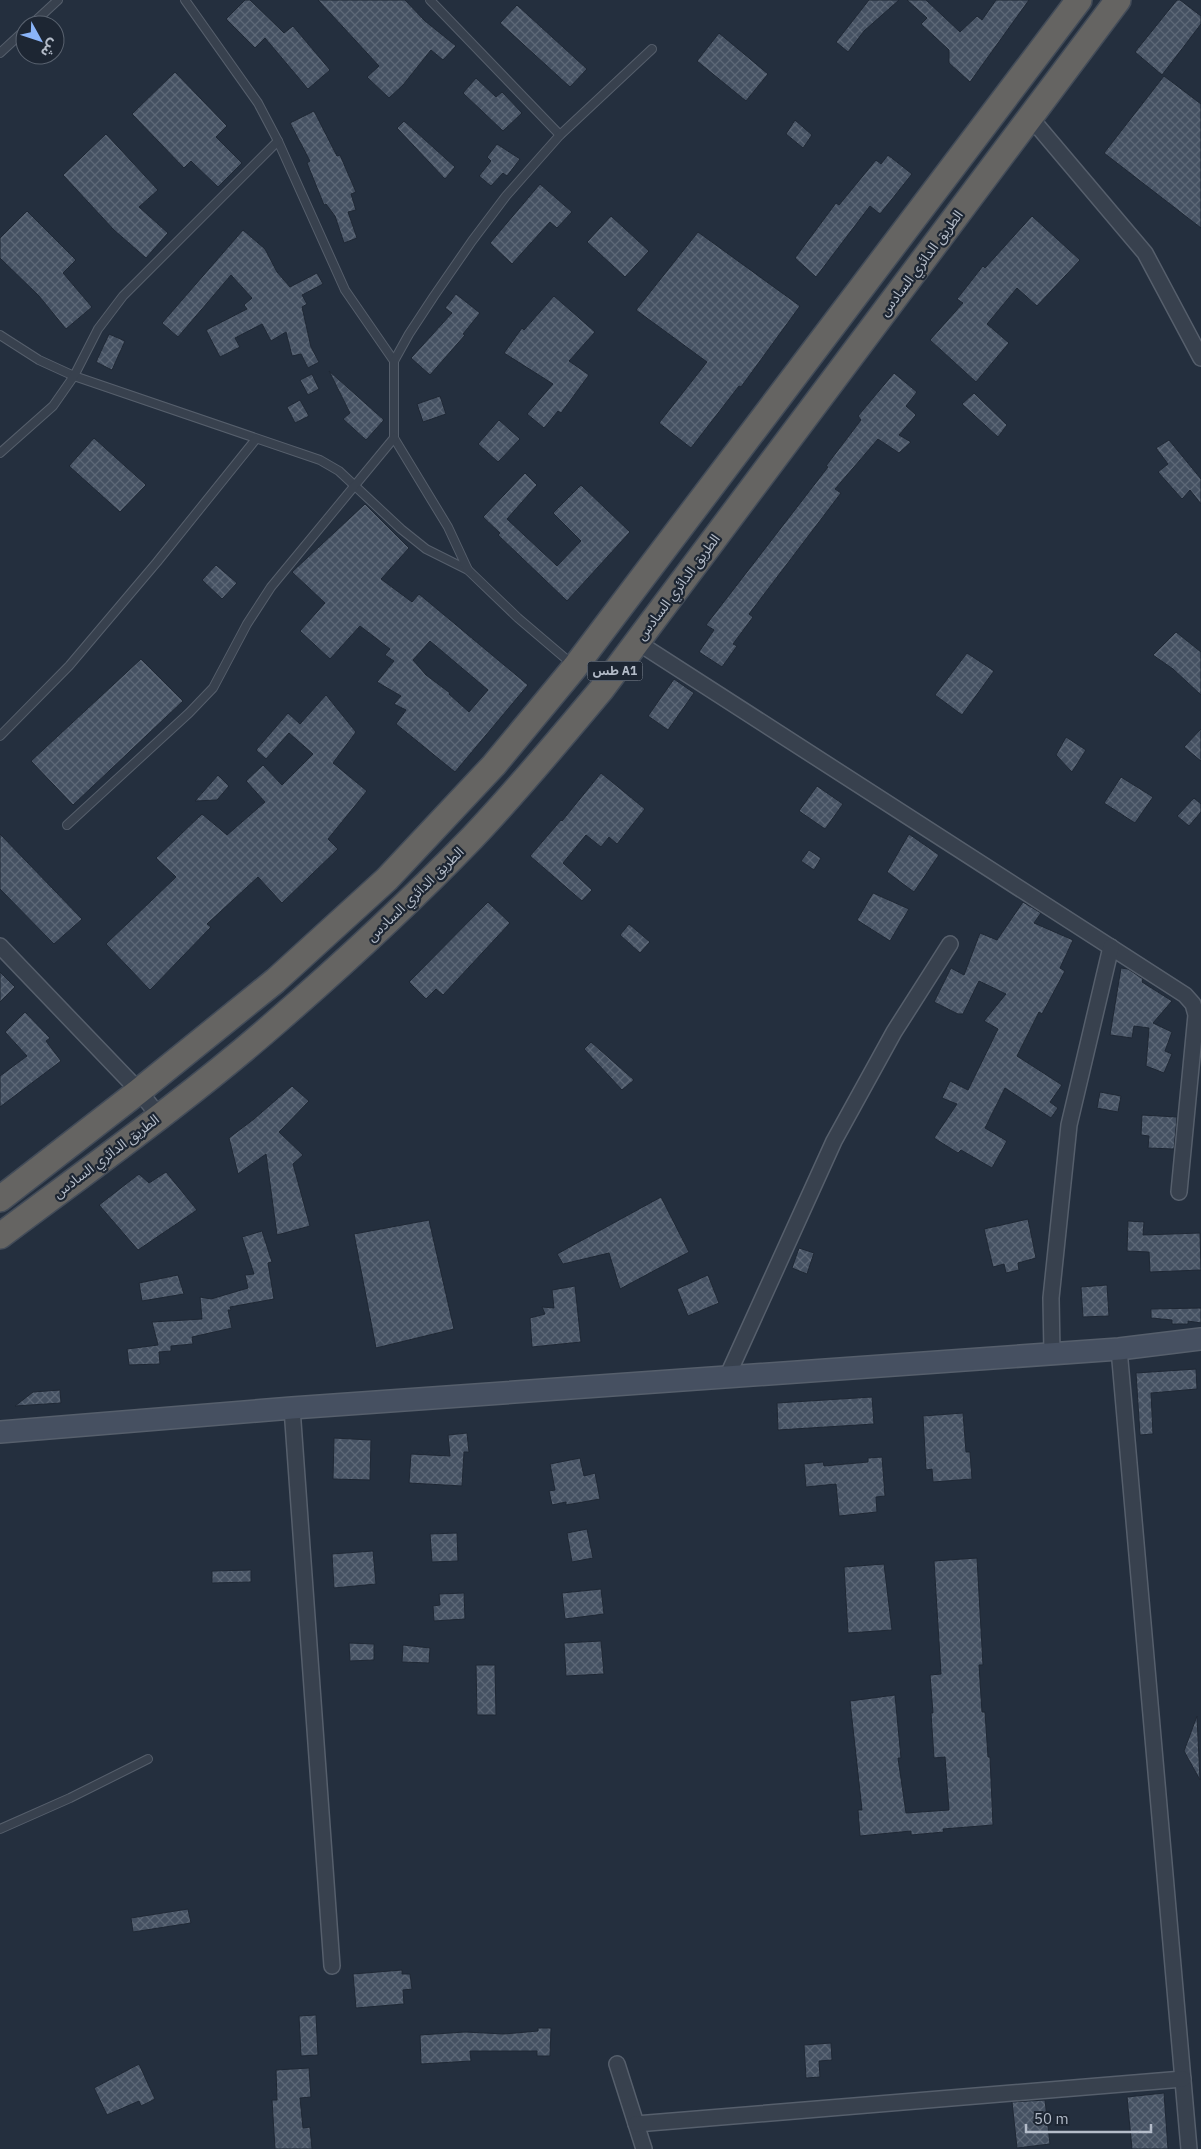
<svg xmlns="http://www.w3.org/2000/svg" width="1201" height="2149" font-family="'IBM Plex Sans','Noto Sans Arabic',sans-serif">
  <defs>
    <pattern id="building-cross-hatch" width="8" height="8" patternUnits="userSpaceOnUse" patternTransform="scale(1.25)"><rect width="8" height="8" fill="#455162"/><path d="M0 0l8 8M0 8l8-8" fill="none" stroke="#5d6877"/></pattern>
  </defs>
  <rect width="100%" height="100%" fill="#242f3e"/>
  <!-- building -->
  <g fill="url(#building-cross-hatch)" stroke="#1f2835" fill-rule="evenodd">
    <path d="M245,0H250L284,33L293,26L330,70L308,89L265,38L255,48L226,19Z"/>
    <path d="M318,0H405L425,21L456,46L443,60L431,50L403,85L389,98L367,77L379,66Z"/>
    <path d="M869,0H899L864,31L848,52L836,42Z"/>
    <path d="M907,0H926L960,32L977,16L982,20L996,0H1029L970,82L949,63V50L921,24L927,18Z"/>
    <path d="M1177,0H1180L1201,16V24L1162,75L1135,52Z"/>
    <path d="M517,5L587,69L570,87L500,23Z"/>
    <path d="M719,33L768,74L746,101L697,61Z"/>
    <path d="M175,72L227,126L216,137L242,163L218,187L191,161L184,168L132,114Z"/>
    <path d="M1164,76L1201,104V228L1104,153Z"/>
    <path d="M476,78L496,97L502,92L522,113L503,131L463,93Z"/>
    <path d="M314,111L337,156L340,155L356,192L351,194L356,210L348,212L357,238L344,243L335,216L326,204L324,205L307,163L310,161L290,123Z"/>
    <path d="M795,120L812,135L803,148L786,134Z"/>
    <path d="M404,121L455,167L445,179L397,128Z"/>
    <path d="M106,134L158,190L139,207L168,233L146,258L114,230L63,175Z"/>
    <path d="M497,144L520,159L507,176L503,173L491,186L479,176L491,161L487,157Z"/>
    <path d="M888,155L912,174L880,214L870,206L816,277L795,258L836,203L839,205L876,160L881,164Z"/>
    <path d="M540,184L572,212L557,228L550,222L512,264L490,243Z"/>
    <path d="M27,211L76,260L63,273L92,307L66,329L39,296L0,258V238Z"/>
    <path d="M611,216L649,251L625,277L587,242Z"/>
    <path d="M1032,216L1080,260L1037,306L1017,288L987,324L1009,343L976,382L930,340L963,303L957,299L983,266L985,268Z"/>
    <path d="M243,230L265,249L277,272L290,287L317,273L323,284L302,295L307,304L302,307L311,347L319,362L308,368L301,354L292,356L286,332L271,341L262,324L235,338L240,347L220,357L206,330L247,309L244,305L252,298L231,275L178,337L162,323Z"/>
    <path d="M698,232L800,306L741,387L739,386L691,448L659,423L707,362L636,310Z"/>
    <path d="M456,294L480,313L463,334L465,335L430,375L411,358L452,313L445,308Z"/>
    <path d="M554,296L595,332L569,361L589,375L561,413L558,411L544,428L527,414L553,384L504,353L522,328L524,330Z"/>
    <path d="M109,334L125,341L112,370L96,362Z"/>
    <path d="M329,371L384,420L366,440L343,419L350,413Z"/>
    <path d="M894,373L917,392L906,406L916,415L899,435L911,442L899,453L878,439L835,489L841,493L749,614L753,617L733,644L737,646L722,667L699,652L714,630L706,625L828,467L826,466L861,420L858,416Z"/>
    <path d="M312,374L319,389L308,395L300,380Z"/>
    <path d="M974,393L1007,425L998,437L962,404Z"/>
    <path d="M440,396L446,414L423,422L417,404Z"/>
    <path d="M300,400L309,416L295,423L287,407Z"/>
    <path d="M499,420L520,439L498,462L478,444Z"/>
    <path d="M94,438L146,485L120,512L69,466Z"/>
    <path d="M1169,440L1201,479V504L1190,490L1182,499L1158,472L1168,464L1156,448Z"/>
    <path d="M525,473L537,485L507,519L557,566L581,541L553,513L581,485L630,532L567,601L498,535L500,533L483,517Z"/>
    <path d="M365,504L409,548L381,579L412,602L419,594L528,685L455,772L396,724L406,710L394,704L401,696L377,682L394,661L385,655L390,649L360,626L330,659L300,631L325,603L292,572ZM430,641L488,690L469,712L449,694L450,693L426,675L413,660Z"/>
    <path d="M216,565L237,583L222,599L202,580Z"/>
    <path d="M1176,632L1201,652V695L1173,669L1153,655Z"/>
    <path d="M967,653L994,671L962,715L935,695Z"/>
    <path d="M141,659L183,701L73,805L31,761Z"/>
    <path d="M674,679L694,693L668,730L648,716Z"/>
    <path d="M326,695L356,732L333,763L367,791L328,839L338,849L282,903L258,877L207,924L211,927L150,990L106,944L176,877L156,858L202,814L227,835L265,802L246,781L263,765L282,785L313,754L289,733L266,759L256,750L288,713L300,724Z"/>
    <path d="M1201,729V761L1184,747Z"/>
    <path d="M1066,737L1086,750L1072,772L1056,755Z"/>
    <path d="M601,773L645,809L617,844L609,837L601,847L586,835L563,863L592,890L582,901L530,856L561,820L562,821Z"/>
    <path d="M218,775L229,786L217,800L195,801Z"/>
    <path d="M1121,777L1153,797L1135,823L1104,803Z"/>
    <path d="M817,786L843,804L825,829L799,811Z"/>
    <path d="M1194,798L1201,804V812L1189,826L1177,816Z"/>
    <path d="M0,834L82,919L54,944L0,889Z"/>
    <path d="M909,834L939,855L914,892L887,872Z"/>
    <path d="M809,850L821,858L814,870L801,861Z"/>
    <path d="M873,893L909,909L890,941L857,920Z"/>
    <path d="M488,902L510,923L443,995L436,989L426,999L409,982Z"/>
    <path d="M1023,902L1041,913L1034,923L1073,940L1060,968L1065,971L1042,1014L1039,1012L1017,1056L1062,1085L1050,1102L1058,1108L1051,1118L1005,1088L985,1128L1007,1141L992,1168L961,1150L958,1153L934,1138L957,1104L942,1098L950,1081L968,1090L998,1029L984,1021L1006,994L979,981L963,1014H958L934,1002L951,968L964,975L980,933L997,940Z"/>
    <path d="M629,924L650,942L640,953L620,935Z"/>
    <path d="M1121,968L1128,969L1143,979L1142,982L1172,1001L1153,1023L1172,1032L1165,1051L1172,1054L1164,1073L1146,1066L1149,1028L1134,1026L1132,1038L1110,1035Z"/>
    <path d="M0,972L15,987L0,1002Z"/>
    <path d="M25,1012L50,1038L46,1041L61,1061L0,1107V1076L27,1056L5,1032Z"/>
    <path d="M591,1042L634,1080L622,1090L584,1049Z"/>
    <path d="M292,1086L309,1101L279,1132L303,1155L293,1164L310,1226L277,1235L266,1154L238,1174L229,1138L254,1119Z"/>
    <path d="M1100,1092L1121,1096L1118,1112L1097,1108Z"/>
    <path d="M1142,1115L1177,1117L1174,1149L1148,1148L1149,1136L1141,1135Z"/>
    <path d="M166,1172L197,1210L138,1250L99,1205L139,1174L149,1183Z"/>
    <path d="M661,1197L689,1252L620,1289L609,1253L563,1264L557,1254Z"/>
    <path d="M1028,1219L1036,1258L1018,1263L1019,1270L1006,1273L1004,1264L993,1267L984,1229Z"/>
    <path d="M429,1220L454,1329L376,1348L354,1234Z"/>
    <path d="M1128,1221L1144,1222L1143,1235L1200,1233L1201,1270L1150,1272L1149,1252L1127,1251Z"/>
    <path d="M262,1231L272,1262L268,1263L274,1299L230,1307L231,1310H228L232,1328L192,1337L193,1344L171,1346V1351L159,1352L160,1364L129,1365L127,1349L158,1345L152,1322L202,1319L200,1297L211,1299L248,1288L245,1275L254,1274L242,1237Z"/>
    <path d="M799,1248L814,1253L807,1274L792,1268Z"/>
    <path d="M178,1275L184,1294L142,1301L139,1283Z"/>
    <path d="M708,1275L719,1303L688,1316L677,1289Z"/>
    <path d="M1107,1285L1109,1316L1083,1317L1081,1287Z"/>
    <path d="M575,1286L581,1342L532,1347L530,1318L545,1314L542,1307L554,1308L552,1290Z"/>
    <path d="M1201,1308V1323L1188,1321V1324H1172V1320L1151,1318V1309Z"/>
    <path d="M1196,1369L1197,1389L1151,1393L1153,1434L1140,1435L1136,1373Z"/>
    <path d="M60,1390L61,1403L15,1406L33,1392Z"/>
    <path d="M872,1397L874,1424L778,1430L777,1403Z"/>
    <path d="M963,1413L966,1452H970L972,1479L933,1482L932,1469L926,1470L923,1416Z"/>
    <path d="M467,1433L469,1452H464L462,1486L409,1483L411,1454L450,1456L448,1435Z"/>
    <path d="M334,1438L371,1440L370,1480L333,1479Z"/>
    <path d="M882,1457L885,1496L876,1497L877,1512L839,1516L836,1484L806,1487L804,1464L823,1462L824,1466L868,1462V1458Z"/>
    <path d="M580,1458L584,1476L595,1473L600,1499L566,1505V1502L552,1505L549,1491L555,1490L550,1464Z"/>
    <path d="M587,1529L593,1558L572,1562L567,1533Z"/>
    <path d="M457,1533L458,1561L432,1562L430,1534Z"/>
    <path d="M373,1551L376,1584L334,1588L332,1554Z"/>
    <path d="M977,1558L983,1665H979L982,1712H985L988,1757H990L993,1825L943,1829L944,1832L911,1835V1831L860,1836L858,1810H862L850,1701L895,1695L901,1758H898L906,1813L949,1810L945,1757L934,1758L931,1713H933L930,1675L941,1674L934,1561Z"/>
    <path d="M884,1564L892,1630L848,1633L844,1567Z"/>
    <path d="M251,1570V1582L212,1583V1571Z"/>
    <path d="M601,1589L604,1614L565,1619L562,1593Z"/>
    <path d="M464,1593L465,1619L434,1621L433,1606L440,1605L439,1594Z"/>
    <path d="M601,1641L604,1674L566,1676L564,1643Z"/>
    <path d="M349,1643L374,1644V1660L350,1661Z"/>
    <path d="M403,1645L430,1648L429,1663L402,1662Z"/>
    <path d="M476,1665H495L496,1715H477Z"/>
    <path d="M1197,1716L1200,1780L1184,1751Z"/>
    <path d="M188,1909L191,1923L133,1932L131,1918Z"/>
    <path d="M402,1970V1974H410L412,1989L403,1990L404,2004L356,2008L353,1974Z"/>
    <path d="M316,2015L318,2055L301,2056L299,2016Z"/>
    <path d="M538,2028H551L550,2056H537V2051H470L471,2061L421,2064L420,2035L465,2032L504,2034L538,2031Z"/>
    <path d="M831,2043L832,2060L819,2061L820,2077L806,2078L804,2045Z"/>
    <path d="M139,2064L155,2099L141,2106L139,2101L107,2115L94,2088Z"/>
    <path d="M309,2068L311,2097L300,2098L303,2128L310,2127L312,2149H275L272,2100H277L276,2070Z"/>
    <path d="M1164,2093L1168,2149H1132L1127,2097Z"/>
    <path d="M1045,2100L1050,2144L1017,2148L1012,2102Z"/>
  </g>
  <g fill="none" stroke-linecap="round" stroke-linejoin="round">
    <defs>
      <g id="service">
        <path d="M185,0L258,103L278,141L345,290L394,361"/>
        <path d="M430,0L560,135"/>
        <path d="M31,25L58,0"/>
        <path d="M0,53L25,30"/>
        <path d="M0,335L39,360L74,376L320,460L339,471L401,529L426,549L468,570L518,618L572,664"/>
        <path d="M0,453L53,406L74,376L98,329L123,296L278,141"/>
        <path d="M468,570L448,527L394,438V361L409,334L434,296L472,241L506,196L560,135L652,49"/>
        <path d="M0,736L69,666L157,562L256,439"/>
        <path d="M67,825L189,713L213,688L247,624L271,587L394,438"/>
        <path d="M0,1829L70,1798L148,1759"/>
      </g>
      <g id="minor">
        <path d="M1030,117L1145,253L1201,358"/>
        <path d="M637,642L1185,995L1193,1004L1196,1015L1179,1192"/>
        <path d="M0,946L139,1091L159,1116"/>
        <path d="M1119,1349L1189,2149"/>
        <path d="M1052,1353L1051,1298L1069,1125L1111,947"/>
        <path d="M727,1377L834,1141L894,1032L950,944"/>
        <path d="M292,1408L332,1966"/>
        <path d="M617,2064L644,2149"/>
        <path d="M636,2124L1183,2079"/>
      </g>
      <path id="secondary" d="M0,1432L292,1408L1119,1349L1201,1339"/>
      <g id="trunk">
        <path d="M0,1199L139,1091L275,981L387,879L494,765L575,667L1079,0"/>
        <path d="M0,1236C92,1167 188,1099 275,1023C343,964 409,903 472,838C517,791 559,740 601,690L1118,0"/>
      </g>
    </defs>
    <!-- service casing -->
    <use href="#service" stroke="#565f6c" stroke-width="10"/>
    <!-- minor casing -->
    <use href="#minor" stroke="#565f6c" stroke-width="18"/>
    <!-- secondary casing -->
    <use href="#secondary" stroke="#565f6c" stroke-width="24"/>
    <!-- trunk casing -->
    <use href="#trunk" stroke="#434c59" stroke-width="28"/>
    <!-- service -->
    <use href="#service" stroke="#38414e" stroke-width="8"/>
    <!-- minor -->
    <use href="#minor" stroke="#38414e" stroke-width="15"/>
    <!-- secondary -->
    <use href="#secondary" stroke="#465061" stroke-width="21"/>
    <!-- trunk -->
    <use href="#trunk" stroke="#656462" stroke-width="25"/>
  </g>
  <g text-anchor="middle" stroke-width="4.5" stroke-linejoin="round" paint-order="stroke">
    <!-- shield labels -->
    <rect fill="#1d2633" stroke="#878f9c" stroke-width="1" x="587.5" y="661.5" width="55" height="19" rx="4"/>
    <g font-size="12" font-weight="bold" fill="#b4bcc9">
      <text x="615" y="675">طس A1</text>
    </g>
    <!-- street labels -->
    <g font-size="14" fill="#b4bcc9" stroke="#1d2633">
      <text transform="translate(921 263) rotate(-53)" y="5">الطريق الدائري السادس</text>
      <text transform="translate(678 587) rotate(-53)" y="5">الطريق الدائري السادس</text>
      <text transform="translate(415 894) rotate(-44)" y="5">الطريق الدائري السادس</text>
      <text transform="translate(106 1156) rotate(-37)" y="5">الطريق الدائري السادس</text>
    </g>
  </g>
  <!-- north arrow -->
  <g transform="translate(40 40) rotate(130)"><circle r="24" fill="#1d2633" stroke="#59626f"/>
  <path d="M0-4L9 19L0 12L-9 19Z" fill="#8ab4f8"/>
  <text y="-8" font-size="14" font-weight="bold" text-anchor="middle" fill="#b4bcc9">ش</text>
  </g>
  <!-- scale -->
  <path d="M1026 2124v8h125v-8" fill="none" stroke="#b4bcc9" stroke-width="2.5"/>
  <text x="1034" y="2124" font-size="15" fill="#b4bcc9" stroke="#1d2633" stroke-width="4" paint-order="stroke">50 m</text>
</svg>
